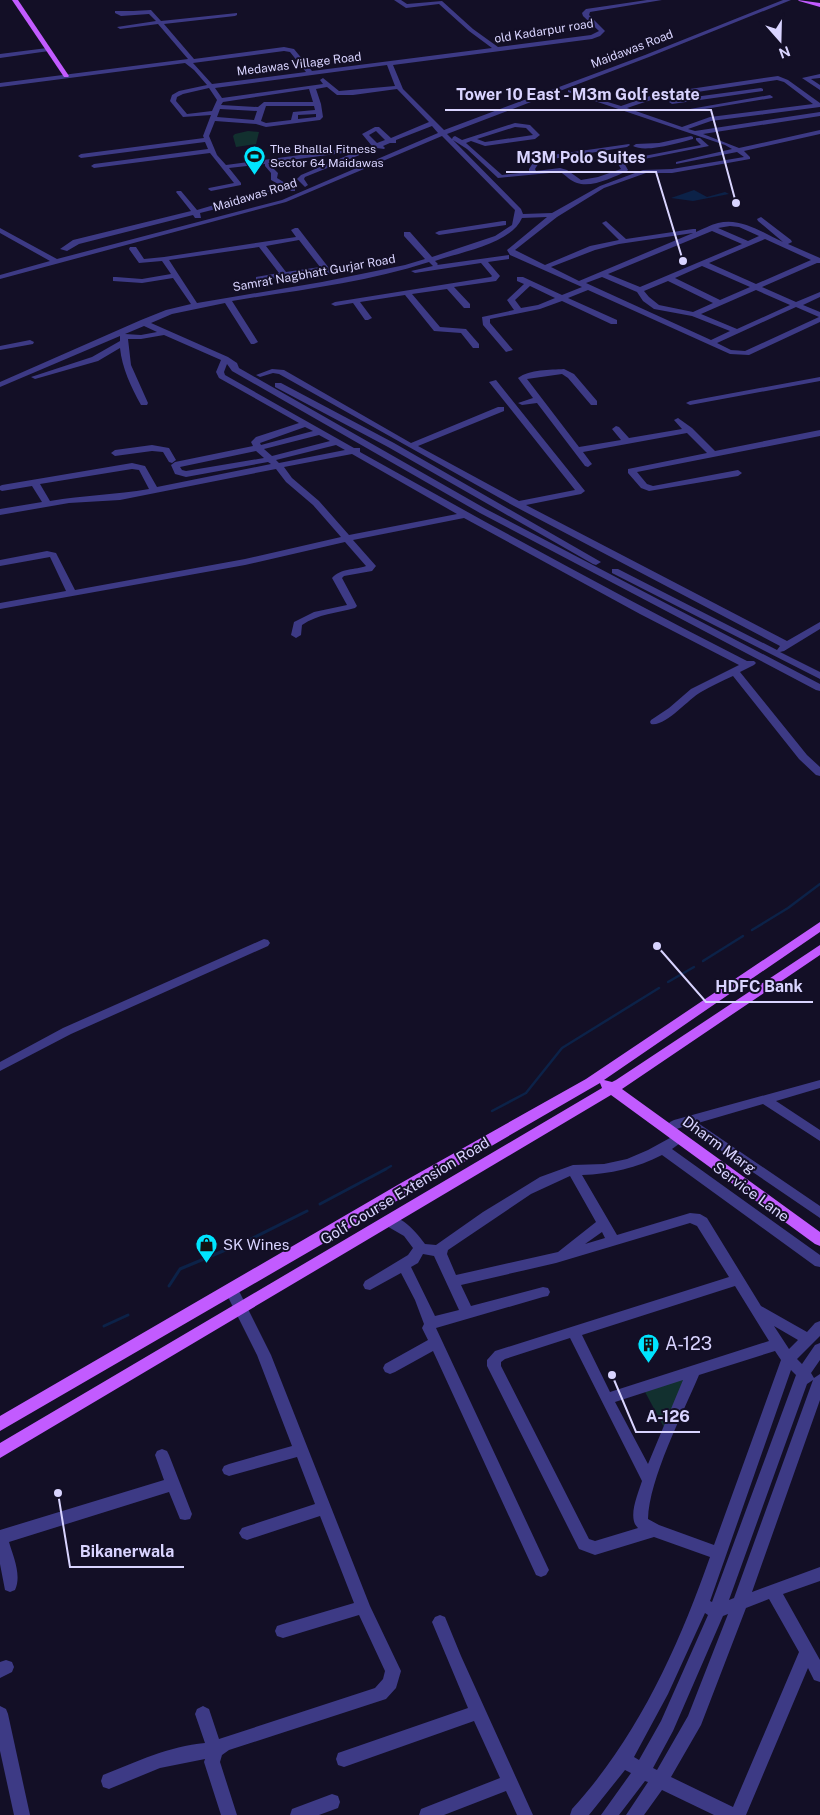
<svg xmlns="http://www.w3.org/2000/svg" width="820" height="1815" font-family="'Public Sans',sans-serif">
  <rect width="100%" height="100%" fill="#130f26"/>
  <!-- green -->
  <g fill="#12302f">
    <path d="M248,131L259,132L256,144L236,147L233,136L235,134Z"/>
    <path d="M690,1375L666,1431L644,1390Z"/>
  </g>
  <!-- water -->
  <path fill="#0c2248" d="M694,190L707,197L725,192L729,194L693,201L671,198Z"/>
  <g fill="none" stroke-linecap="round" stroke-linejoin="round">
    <!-- stream-far1 -->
    <g stroke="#0c2248" stroke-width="2.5">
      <path d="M752,930L788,908L820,884"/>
      <path d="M703,961L743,936"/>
      <path d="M668,982L694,967"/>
      <path d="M492,1111L526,1093L562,1048L659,988"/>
      <path d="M384,1170L391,1166"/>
    </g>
    <!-- stream -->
    <g stroke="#0c2248" stroke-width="3">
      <path d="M320,1204L386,1169"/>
      <path d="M249,1240L307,1211"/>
      <path d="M169,1286L180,1269L235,1246"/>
      <path d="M104,1326L128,1315"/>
    </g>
    <!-- minor -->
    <g fill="#3d3a85" fill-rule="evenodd">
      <path d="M394,0H401L407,4L442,1L473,29L498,47L591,35L599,31L583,16L582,13L586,9L647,0H662L590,12L589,15L605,31L600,36L592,39L393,65L403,89L444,130L645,55L783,0H791L649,57L447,134L452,139L453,137L455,136L462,140L515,123L530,125L540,135L535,139L485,146L471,141L466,143L502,175L529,172V169L536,158L538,157L629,144L630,145L627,147L540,161L535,169L536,171L560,168L567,170L581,180L598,177L621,169L617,162L618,161L701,145L696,140V138H700L709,146L624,163L628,170L627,171C614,177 592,188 577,183C570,181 566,175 560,172L498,178L467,149L453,140L521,209L523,214L552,213L600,186L643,170L672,169L744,157L737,152L676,164V162L732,149L725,145L568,92V90L621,106L656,94L778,76L788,80L820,103V107L711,121L688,129L695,131L820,112V116L703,134L739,148L820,130V134L744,151L750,157V159L672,173H646L604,188L557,217L515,250L545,265L590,246L619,240L602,223L606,221L626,239L693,229H696V232C703,229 710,225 718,223C741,217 763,233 783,242L758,221L757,219L761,217L791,240L792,242L788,244L820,258V263H817L762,287L796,302L820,292V297L803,305L820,312V322L749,355L730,354L588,290L568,298L617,320V324H611L562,301L540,309L490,319V323L513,350L506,352L483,325L482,317L514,310L507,300L524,284L517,281V277H523L562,295L582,287L510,255L507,250L547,217L522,218C511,244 460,252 435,261L438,264L437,265L509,255V259L488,262L500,276L496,281L454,287L470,304V308H464L447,289L412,294L440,327L466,329L479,344V348H473L461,333L434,331L405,295L360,302L372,318L368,320H365L353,303L335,306L331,304L335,302L491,277L492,276L481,263L415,273L411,271L433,266L429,262C365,283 297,290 232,301L258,342L254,344H251L225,303L172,314L151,323L228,357L237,363L239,368L486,509L820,684V691L816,690L480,513L232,371L227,364L224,372L225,375L354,448H360V452C488,524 616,594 747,661H754L756,663L754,665L740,672L807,755L820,767V776L816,775L799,759L733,676C722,681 711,686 701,692C688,699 666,727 651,724L650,722L651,720L669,708L691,689L739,665L640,614L464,518L353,540L376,566L372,571L344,576L342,578L357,606L355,608C337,613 318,614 302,625L301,635L296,638L291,635L294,622L314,612L347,605L332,578C341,568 355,570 366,566L345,542L245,565L0,609V603L66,591L50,557L0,566V560L47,551L56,553L75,590L245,559L341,537L313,505L286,482L276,469L120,500L69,503L0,515V509L42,502L32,486L2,491L0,490V486L2,485L132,463L145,466L157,487L271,464L268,462L186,477L175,474L171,465L175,462L253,446L251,442L256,437L299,423L219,378L216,372L221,360L164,335L141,339H128L131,365L148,403L147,405H141C131,387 122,368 120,348L98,361L35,379L31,377L92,357L120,341V336L0,387V382L141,320L166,310L191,304L173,278L142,283L113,281V277H116L142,279L171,274L162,261L139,263L129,249L130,247H136L144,259L164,257L296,237L291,230L295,228H298L332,272L328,274L323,271L256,281V277L279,273L259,247L169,260L197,303L322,282L405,265L425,259L404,236V232H410L432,257L495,236L512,225L515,210L442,136L286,202L0,279V275L50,261L0,233V228L57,259L282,200L438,133L432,126L396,140V143H390L383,146L385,148L384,149L377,148L305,177L304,179L308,185L305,187L297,179L301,175L358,151L268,163L278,173L277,178L295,189V191H291L271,180V173L265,166V164L229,168L241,183V185L211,191L208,189L209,188L234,183L210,153L94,168L91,166L94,164L208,149L205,142L81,158L78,156L81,154L204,138L203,136L211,115L183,117L170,101L172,95L179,91L207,85L194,70L185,63L0,87V83L188,59L158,24L120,29L117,27L156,21L149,14L121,16L115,13V11C127,11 139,11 151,10L161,21L237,13V15L235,16L164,24L194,59L284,47L294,49L312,71L492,48L469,31L439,4L406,8ZM284,51L290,52L306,72L212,84L193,63ZM387,65L395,86L339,91L323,78L320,80L323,84L222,98L215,88ZM777,80L784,82L813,104L710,117L682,127L627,108L657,98ZM327,87L337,95H353L397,89L429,122L391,138L379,127H375L362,134L372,146L362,150L359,147L226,165L217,155L209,136L215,121L256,124L266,127L320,120L323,117L321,104L316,89ZM209,88L217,100L212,111L187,114L176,101L177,97L183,94ZM309,89L313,102H264L258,107L221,105L223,102ZM266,106H314L315,110L293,112L291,120L266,123L261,121ZM220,109L257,111L254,120L217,117ZM316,114V117L298,119V115ZM515,127L526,128L533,135L485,142L477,139ZM376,131L385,140L377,143L369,135ZM730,226L739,227L759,236L748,241L718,228ZM712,231L742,244L640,287L608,274ZM693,233L579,281L551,267L595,250L619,244ZM765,239L811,260L756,284L709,263ZM299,240L320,267L286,272L266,246ZM702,266L750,287L720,300L675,278ZM602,277L637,292L643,301L654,309L692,316L730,331L711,340L586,283ZM668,281L713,303L693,312L659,305L649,297L644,291ZM530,286L555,298L538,305L521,308L515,300ZM756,290L790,305L737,329L701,314ZM796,307L819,317L745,351L731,350L717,343ZM144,326L157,332L141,335L125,334ZM305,427L313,431L261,445L260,443ZM319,435L330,441L272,456L264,449ZM336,445L345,450L279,463L276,460ZM256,451L264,458L186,471L182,470L180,467ZM352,454L457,514L349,535L319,501L292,478L284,467ZM132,469L139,470L149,489C116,495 83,495 50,501L40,484Z"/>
      <path d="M47,48L50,50L49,51L0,58V54Z"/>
      <path d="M820,74V78L811,79L820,85V90L802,78Z"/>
      <path d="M761,88L763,89V91L672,104L669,102L672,100Z"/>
      <path d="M770,95L773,97L772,98L693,111L690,109Z"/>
      <path d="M691,136L693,137V139C679,143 645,153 633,146L636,144L659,143Z"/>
      <path d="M265,190L270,191L227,206L230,209L228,210L220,208L200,213L201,218H195L193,215L79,244L67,251L60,249L73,240L191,211L176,192L177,191H181L197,210Z"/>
      <path d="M503,221H506V225L439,235L435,233L439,231Z"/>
      <path d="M30,340L34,342L33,344L0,350V346Z"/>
      <path d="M272,369L284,370L411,443L498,407H504V411L418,446L519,501L575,490L489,382L496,380L585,491L581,494L526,505L787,641L820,622V629L784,651L780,652L820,672V679L612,573V569H618L777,650L780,646L514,506L279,374L273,373L260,377L256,375Z"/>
      <path d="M564,369L574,374L597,401V405H591L568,378L562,374L527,379L579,447L621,440L612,429L616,426L619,427L629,438L682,429L674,420L678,418L692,428L715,451L820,430V436L637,472L647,484L653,486L738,470L742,473L738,476L649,491L641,488L628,473V469L707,453L687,433L583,452L592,464L588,467L585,466L537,403L522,405L518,403L533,398L518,378C530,369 550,370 564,369Z"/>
      <path d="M820,377V381L690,405L686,403L690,401Z"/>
      <path d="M275,383H281L394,443L601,562L596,565L593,564L388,447L275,387Z"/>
      <path d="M152,445L169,448L176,460L172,463L169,462L163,452L152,451L115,456L111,453L115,450Z"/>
      <path d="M264,939L268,940L270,943L268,946L71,1034L0,1071V1062L63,1028Z"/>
      <path d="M820,1080V1088L776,1101L820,1130V1141L763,1104L698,1123L820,1206V1218L685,1126L674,1130L670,1128L668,1125L670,1122L674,1120Z"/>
      <path d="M679,1133L683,1135L685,1138L683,1141L672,1149L820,1255V1267L815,1266L662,1155C637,1168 610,1174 582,1175L617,1235L690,1213L700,1214L707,1218L761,1306L807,1332L815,1323L820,1321V1336L797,1359L802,1364L815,1345L820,1343V1360L811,1373L814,1378L820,1374V1400L752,1592L820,1567V1581L783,1594L820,1660V1682L814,1680L808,1668L746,1815H714L662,1790L644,1815H626L648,1782L645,1781L619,1815H601L631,1773L625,1770L589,1815H570L572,1809C637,1738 678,1648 710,1557L654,1537L595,1555L579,1549L487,1366V1360L495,1351L729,1277L697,1226L690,1223L556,1263L461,1285L471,1306L543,1287L548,1288L550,1292L548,1296L543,1297L436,1328L549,1570L546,1575L541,1577L536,1575L433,1351L395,1372L390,1374L385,1372L383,1368L385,1364L428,1340L422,1328L424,1324L415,1300L401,1273L370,1290L365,1289L363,1285L365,1281L408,1255L413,1248L404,1236L385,1225L383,1221L385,1217C401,1213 417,1233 425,1244L436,1245L483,1212L540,1177L573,1165L604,1164L627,1159L648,1150ZM570,1176L596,1222L558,1252L456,1275L447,1254L448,1250L531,1194ZM602,1232L605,1238L585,1244ZM423,1254L434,1256L459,1310L435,1316L411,1267L418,1263ZM735,1286L769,1341L610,1392L582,1335ZM774,1326L798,1340L789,1349ZM570,1338L642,1481C638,1494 627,1518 638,1528L595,1541L589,1539L501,1366V1362L505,1359ZM775,1351L781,1360L714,1545L659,1525L648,1519C649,1479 683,1413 699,1375ZM791,1370L796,1375L712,1602L710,1601ZM683,1380L648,1464L615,1402ZM813,1380L734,1598L729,1600L807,1384ZM769,1599L799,1652L733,1807L671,1777L701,1725L746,1608ZM705,1613L708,1615L661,1721L639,1760L634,1757L668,1694ZM728,1614L688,1716L657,1770L653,1768L673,1731L723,1616Z"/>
      <path d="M231,1284L236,1285L271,1355L370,1606L401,1671L396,1688L386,1699L229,1750L222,1755L220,1762L237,1815H221L204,1762L205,1759L160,1768L109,1789L103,1787L101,1781L103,1775C136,1762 169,1746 205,1743L195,1714L197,1709L203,1706L209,1709L219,1739L375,1688L383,1679L385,1671L359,1615L283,1638L277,1636L275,1631L277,1626L283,1624L354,1603L320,1516L247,1540L242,1538L239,1533L242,1528L315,1504L297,1457L229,1476L224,1474L222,1470L224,1466L229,1464L292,1446L257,1355L224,1289L226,1285Z"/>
      <path d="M162,1449L167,1451L169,1455L192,1514L190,1519L185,1520L180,1519L169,1492L9,1542C13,1556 22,1575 15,1590L10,1592L5,1590L0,1564V1530L164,1480L155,1455L157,1451Z"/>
      <path d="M440,1615L445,1617L461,1656L533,1815H517L506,1791L444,1815H419L421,1809L500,1778L474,1721L344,1767L338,1765L336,1759L338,1753L468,1708L432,1622L435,1617Z"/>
      <path d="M6,1660L12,1662L14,1667L12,1672L0,1678V1662Z"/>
      <path d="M0,1706L6,1709L8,1714L30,1815H14L0,1751Z"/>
      <path d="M332,1794L338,1796L340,1802L338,1808L319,1815H290L292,1809Z"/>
    </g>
    <!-- major -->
    <g fill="#c25bff" fill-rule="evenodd">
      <path d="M12,0H18L69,76L68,77H64Z"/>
      <path d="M798,0L820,3V7L799,1Z"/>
      <path d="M820,922V932L604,1080L612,1082L616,1080L820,945V955L622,1089L820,1232V1246L815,1244L611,1095L0,1458V1443L602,1088L600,1083L0,1431V1416L401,1183L586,1079Z"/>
    </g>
  </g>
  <!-- icons -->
  <defs>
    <symbol id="stadium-pin" viewBox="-11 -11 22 30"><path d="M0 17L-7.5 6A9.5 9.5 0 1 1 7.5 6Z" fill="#00e5ff" stroke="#130f26"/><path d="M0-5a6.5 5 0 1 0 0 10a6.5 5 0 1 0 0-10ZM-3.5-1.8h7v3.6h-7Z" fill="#111"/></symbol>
    <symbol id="shop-pin" viewBox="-11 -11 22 30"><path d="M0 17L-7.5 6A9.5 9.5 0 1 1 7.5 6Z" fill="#00e5ff" stroke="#130f26"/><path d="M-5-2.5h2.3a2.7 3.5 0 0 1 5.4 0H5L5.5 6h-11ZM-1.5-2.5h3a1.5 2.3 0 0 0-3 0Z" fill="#111"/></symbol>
    <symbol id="building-pin" viewBox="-11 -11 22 30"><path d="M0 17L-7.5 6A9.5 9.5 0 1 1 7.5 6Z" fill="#00e5ff" stroke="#130f26"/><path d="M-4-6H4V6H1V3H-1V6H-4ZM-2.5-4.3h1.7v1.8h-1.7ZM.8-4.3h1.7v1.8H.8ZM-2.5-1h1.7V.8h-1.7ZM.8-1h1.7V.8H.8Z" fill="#111"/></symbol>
  </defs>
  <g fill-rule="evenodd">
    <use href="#stadium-pin" x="242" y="144" width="25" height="34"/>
    <use href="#shop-pin" x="194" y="1232" width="25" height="34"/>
    <use href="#building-pin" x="636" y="1332" width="25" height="34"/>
  </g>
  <g text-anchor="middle" stroke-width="4" stroke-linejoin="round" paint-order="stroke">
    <!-- far-street labels -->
    <g font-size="12" fill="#d9d4ff" stroke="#130f26">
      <text transform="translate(544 31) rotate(-9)" y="4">old Kadarpur road</text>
      <text transform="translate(632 49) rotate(-21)" y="4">Maidawas Road</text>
      <text transform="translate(299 64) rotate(-7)" y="4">Medawas Village Road</text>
      <text transform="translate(255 195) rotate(-17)" y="4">Maidawas Road</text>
      <text transform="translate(314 273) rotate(-10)" y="4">Samrat Nagbhatt Gurjar Road</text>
    </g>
    <!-- far-poi labels -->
    <g font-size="12" fill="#d9d4ff" stroke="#130f26" text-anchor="start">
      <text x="270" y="153">The Bhallal Fitness<tspan x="270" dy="14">Sector 64 Maidawas</tspan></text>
    </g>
    <!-- street labels -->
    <g font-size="15" fill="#d9d4ff" stroke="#130f26">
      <text transform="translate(719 1145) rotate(36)" y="5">Dharm Marg</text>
      <text transform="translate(405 1191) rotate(-31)" y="5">Golf Course Extension Road</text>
      <text transform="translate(751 1192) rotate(36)" y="5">Service Lane</text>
    </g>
    <!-- poi labels -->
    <g font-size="15" fill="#d9d4ff" stroke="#130f26" text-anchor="start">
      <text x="223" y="1250">SK Wines</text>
    </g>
    <!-- near-poi labels -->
    <g font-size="18" fill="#d9d4ff" stroke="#130f26" text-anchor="start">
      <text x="665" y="1350">A-123</text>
    </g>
  </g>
  <!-- callouts -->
  <path fill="none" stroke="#d9d4ff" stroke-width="2" d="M736 203L711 110H445M683 261L656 172H506M657 946L706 1002H813M612 1375L636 1432H700M58 1493L70 1567H184"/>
  <g fill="#d9d4ff" stroke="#130f26" stroke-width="2">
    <circle cx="736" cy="203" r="5"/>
    <circle cx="683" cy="261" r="5"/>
    <circle cx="657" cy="946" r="5"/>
    <circle cx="612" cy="1375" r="5"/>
    <circle cx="58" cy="1493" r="5"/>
  </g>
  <g font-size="16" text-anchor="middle" font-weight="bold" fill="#d9d4ff" stroke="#130f26" stroke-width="4" stroke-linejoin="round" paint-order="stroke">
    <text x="578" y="100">Tower 10 East - M3m Golf estate</text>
    <text x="581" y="163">M3M Polo Suites</text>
    <text x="759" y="992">HDFC Bank</text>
    <text x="668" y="1422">A-126</text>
    <text x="127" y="1557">Bikanerwala</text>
  </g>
  <!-- north arrow -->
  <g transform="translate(780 40) rotate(160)" stroke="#130f26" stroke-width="4" paint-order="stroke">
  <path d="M0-4L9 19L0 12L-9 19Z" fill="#d9d4ff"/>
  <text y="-8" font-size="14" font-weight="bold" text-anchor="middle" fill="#d9d4ff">N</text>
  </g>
</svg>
